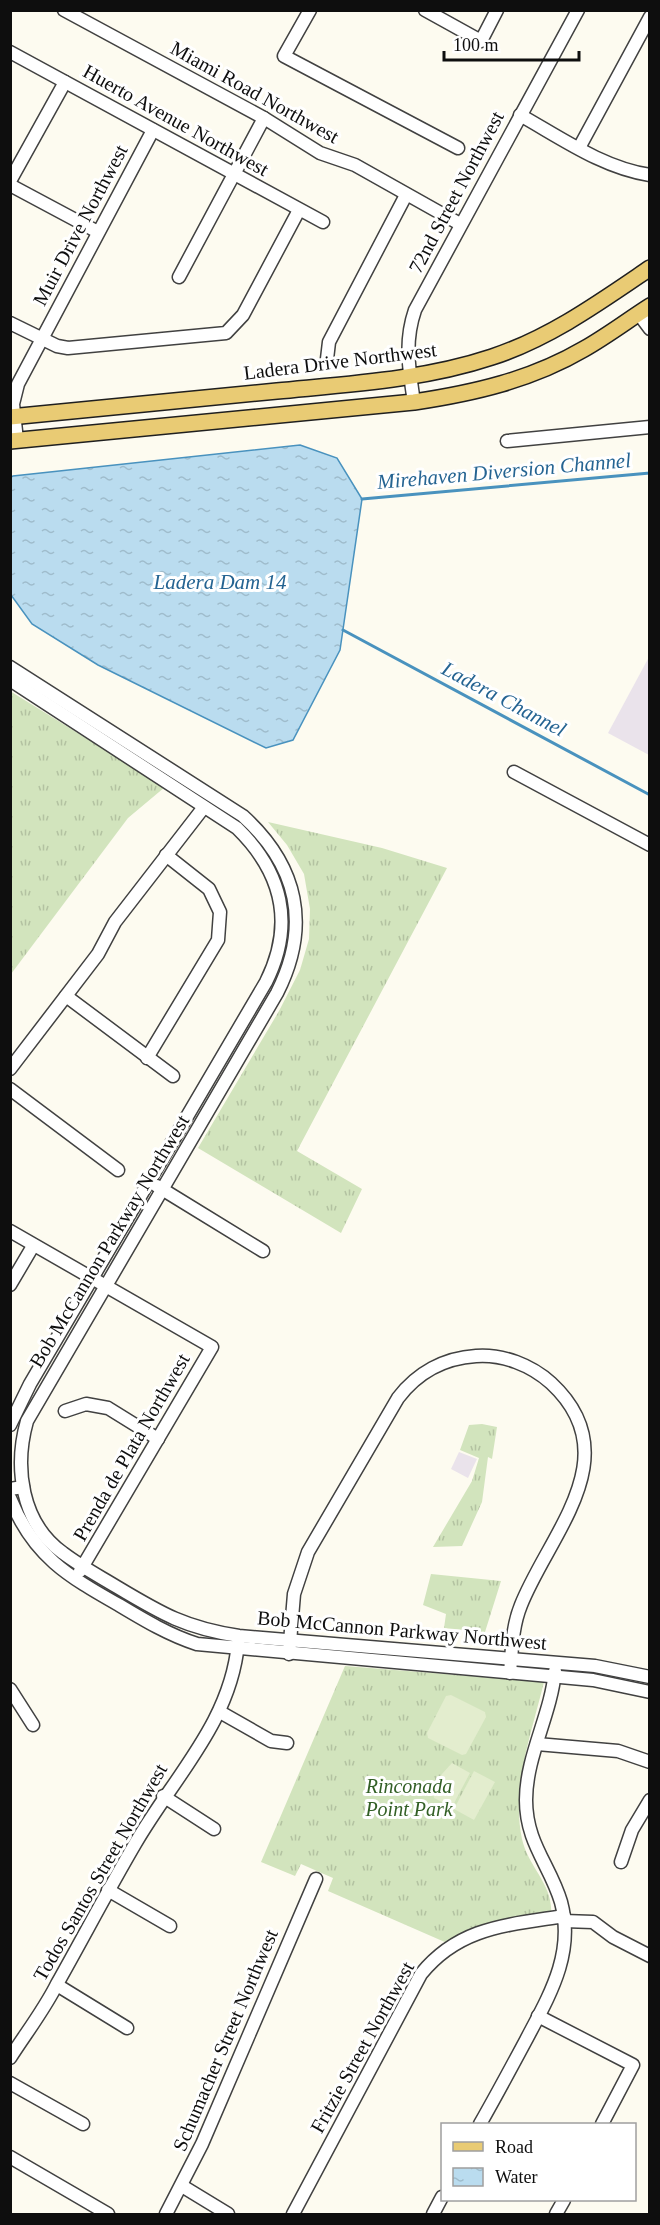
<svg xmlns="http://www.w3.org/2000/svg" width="660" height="2225" font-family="'Times New Roman',serif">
  <defs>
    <pattern id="grass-tufts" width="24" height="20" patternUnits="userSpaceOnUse" patternTransform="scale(1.5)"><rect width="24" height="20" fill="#d2e4bd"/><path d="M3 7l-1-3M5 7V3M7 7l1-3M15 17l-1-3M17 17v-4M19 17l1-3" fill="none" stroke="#b3c2a1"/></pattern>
    <pattern id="water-ripples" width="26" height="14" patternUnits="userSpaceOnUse" patternTransform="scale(1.5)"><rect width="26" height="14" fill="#badcef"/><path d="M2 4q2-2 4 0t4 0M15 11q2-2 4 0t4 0" fill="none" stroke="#9fbccc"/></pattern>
  </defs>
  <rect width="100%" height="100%" fill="#fdfbf0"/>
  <!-- industrial -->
  <g fill="#eae3eb">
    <path d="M649,657V755L608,733Z"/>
    <path d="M459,1452L477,1459L468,1478L451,1469Z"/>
  </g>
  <!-- grass -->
  <g fill="url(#grass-tufts)">
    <path d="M10,691L165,787L128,818L11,974Z"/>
    <path d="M268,822L382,848L447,868L297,1151L362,1189L341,1233L198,1148L279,1011L300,970L309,939L310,909L304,874L287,845Z"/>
    <path d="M482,1424L497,1427L492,1459L488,1457L482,1502L462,1546L433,1547L472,1481L479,1458L460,1450L469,1425Z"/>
    <path d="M431,1574L501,1581L485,1632L444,1628L446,1614L423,1605Z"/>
    <path d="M345,1666L544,1682C532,1732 511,1787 522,1839C528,1867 554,1885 551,1915L447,1943L328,1891L333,1878L301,1864L295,1876L261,1862Z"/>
  </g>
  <!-- pitch -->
  <g fill="#e3edce">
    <path d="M451,1695L485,1712L486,1717L466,1754L462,1755L428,1738L427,1733L446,1696Z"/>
    <path d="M452,1763L470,1773L452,1807L434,1798C430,1784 444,1772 452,1763Z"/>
    <path d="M474,1771L495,1782L474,1820L454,1809Z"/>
  </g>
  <!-- water -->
  <path fill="url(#water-ripples)" stroke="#4992be" stroke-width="1.5" d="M300,445L337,458L362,499L340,650L293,740L266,748L98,665L32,624L11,595L10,478L13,476Z"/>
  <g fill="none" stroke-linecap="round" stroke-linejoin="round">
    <!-- stream -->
    <g stroke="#4992be" stroke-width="3">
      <path d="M362,499L650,473"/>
      <path d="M343,630L650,795"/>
    </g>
    <defs>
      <g id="minor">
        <path d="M64,10L264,118L320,153L355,165L460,224"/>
        <path d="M310,10L284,56L458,148"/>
        <path d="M425,10L481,41L497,10"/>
        <path d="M10,52L323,222"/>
        <path d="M520,115C561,138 603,168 650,175"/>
        <path d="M579,148L650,17"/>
        <path d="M10,181L65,82"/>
        <path d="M10,185L98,232"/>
        <path d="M179,277L264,118"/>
        <path d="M638,313L650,329"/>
        <path d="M10,323L57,346L68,348L226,333L243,315L299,210"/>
        <path d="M327,359L329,342L406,195"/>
        <path d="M414,402C409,369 404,342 415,310L578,10"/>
        <path d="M17,440L13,404L18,384L153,130"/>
        <path d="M507,441L650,427"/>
        <path d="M10,667L243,816C298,866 311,926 277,993L27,1421C14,1467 21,1523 63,1553C80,1566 99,1576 117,1587C162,1614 186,1628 239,1636L595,1666L650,1677"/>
        <path d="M10,680L237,828C282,872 295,924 266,982L30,1384L10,1425"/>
        <path d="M514,772L650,845"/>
        <path d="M66,996L173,1076"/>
        <path d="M147,1058L218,940L220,912L209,889L166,855"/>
        <path d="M10,1069L98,954L115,922L204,807"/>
        <path d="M10,1089L118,1170"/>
        <path d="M157,1186L263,1251"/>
        <path d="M10,1231L212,1347L80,1571"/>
        <path d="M10,1285L33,1246"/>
        <path d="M65,1411L86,1404L108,1408L158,1439"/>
        <path d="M10,1489L23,1487"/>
        <path d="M10,1498C33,1556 68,1576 119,1605C144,1620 169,1635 197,1644L593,1680L650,1692"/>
        <path d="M289,1654L294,1594L308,1552L398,1398C417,1373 444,1358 476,1356C503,1354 531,1365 551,1383C630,1456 549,1534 521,1605C512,1627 512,1650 510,1673"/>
        <path d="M10,1689L33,1725"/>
        <path d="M220,1712L271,1741L287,1743"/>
        <path d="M537,1744L618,1751L650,1762"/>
        <path d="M163,1796L214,1829"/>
        <path d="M621,1862L632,1830L650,1800"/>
        <path d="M108,1890L170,1926"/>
        <path d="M564,1921L593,1922L613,1937L650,1956"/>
        <path d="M57,1985L127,2028"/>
        <path d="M538,2016L633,2065L602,2124"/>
        <path d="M10,2058C26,2033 44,2010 57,1984C83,1938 108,1890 135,1844C173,1778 231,1722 238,1643"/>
        <path d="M10,2083L83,2124"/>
        <path d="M480,2124C496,2096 511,2068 526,2040C549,1996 575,1954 561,1902C550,1865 526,1843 526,1800C526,1756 551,1715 555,1671"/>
        <path d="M10,2157L108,2214"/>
        <path d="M182,2186L228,2214"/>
        <path d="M166,2214L202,2144L316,1879"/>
        <path d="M293,2214L421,1974C459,1927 507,1925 564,1916"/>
        <path d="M433,2214L442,2197"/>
        <path d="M556,2214L564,2200"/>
      </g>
      <g id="major">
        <path d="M10,417C99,408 188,400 277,391C349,384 423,380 492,357C550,338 600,302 650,268"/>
        <path d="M10,441L414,402C474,393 531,380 584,349C607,336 628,320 650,306"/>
      </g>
    </defs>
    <!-- minor casing -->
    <use href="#minor" stroke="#414141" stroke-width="15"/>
    <!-- major casing -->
    <use href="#major" stroke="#1f1f1f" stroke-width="18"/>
    <!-- minor -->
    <use href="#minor" stroke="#fff" stroke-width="12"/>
    <!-- major -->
    <use href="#major" stroke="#e9cb74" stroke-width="15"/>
  </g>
  <g text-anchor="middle" stroke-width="6" stroke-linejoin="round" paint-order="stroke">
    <!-- street labels -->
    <g font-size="20" fill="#0e0e0e" stroke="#fff">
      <text transform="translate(255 92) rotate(29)" y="7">Miami Road Northwest</text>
      <text transform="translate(176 120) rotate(29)" y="7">Huerto Avenue Northwest</text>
      <text transform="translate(456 192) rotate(-62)" y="7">72nd Street Northwest</text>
      <text transform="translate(80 225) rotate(-62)" y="7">Muir Drive Northwest</text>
      <text transform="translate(340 361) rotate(-7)" y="7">Ladera Drive Northwest</text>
      <text transform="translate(109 1241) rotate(-59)" y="7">Bob McCannon Parkway Northwest</text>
      <text transform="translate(131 1447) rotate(-60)" y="7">Prenda de Plata Northwest</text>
      <text transform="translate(402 1630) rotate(5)" y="7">Bob McCannon Parkway Northwest</text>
      <text transform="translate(100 1872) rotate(-60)" y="7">Todos Santos Street Northwest</text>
      <text transform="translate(225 2040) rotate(-67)" y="7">Schumacher Street Northwest</text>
      <text transform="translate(362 2047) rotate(-61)" y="7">Fritzie Street Northwest</text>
    </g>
    <!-- park labels -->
    <g font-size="20" font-style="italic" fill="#325f25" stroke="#fff">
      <text x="409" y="1793">Rinconada<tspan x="409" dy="23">Point Park</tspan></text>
    </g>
    <!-- water labels -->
    <g font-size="21" font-style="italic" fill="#256492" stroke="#fff">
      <text transform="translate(504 471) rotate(-5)" y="7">Mirehaven Diversion Channel</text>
      <text x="220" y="589">Ladera Dam 14</text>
      <text transform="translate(504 699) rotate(28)" y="7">Ladera Channel</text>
    </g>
  </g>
  <!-- border -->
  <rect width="660" height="2225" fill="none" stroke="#0e0e0e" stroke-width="24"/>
  <!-- legend -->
  <rect x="441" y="2123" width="195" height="78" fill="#ffffff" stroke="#9f9f9f" stroke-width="1.5"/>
  <rect x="453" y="2142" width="30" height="9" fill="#e9cb74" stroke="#9f9f9f" stroke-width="1.5"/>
  <text x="495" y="2153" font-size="18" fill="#0e0e0e">Road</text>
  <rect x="453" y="2168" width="30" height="18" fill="url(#water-ripples)" stroke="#9f9f9f" stroke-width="1.5"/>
  <text x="495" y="2183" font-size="18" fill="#0e0e0e">Water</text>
  <!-- scale -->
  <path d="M444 51v9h135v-9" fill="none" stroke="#0e0e0e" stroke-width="3"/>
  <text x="453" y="51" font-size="18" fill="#0e0e0e" stroke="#ffffff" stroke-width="4.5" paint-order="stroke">100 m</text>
</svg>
